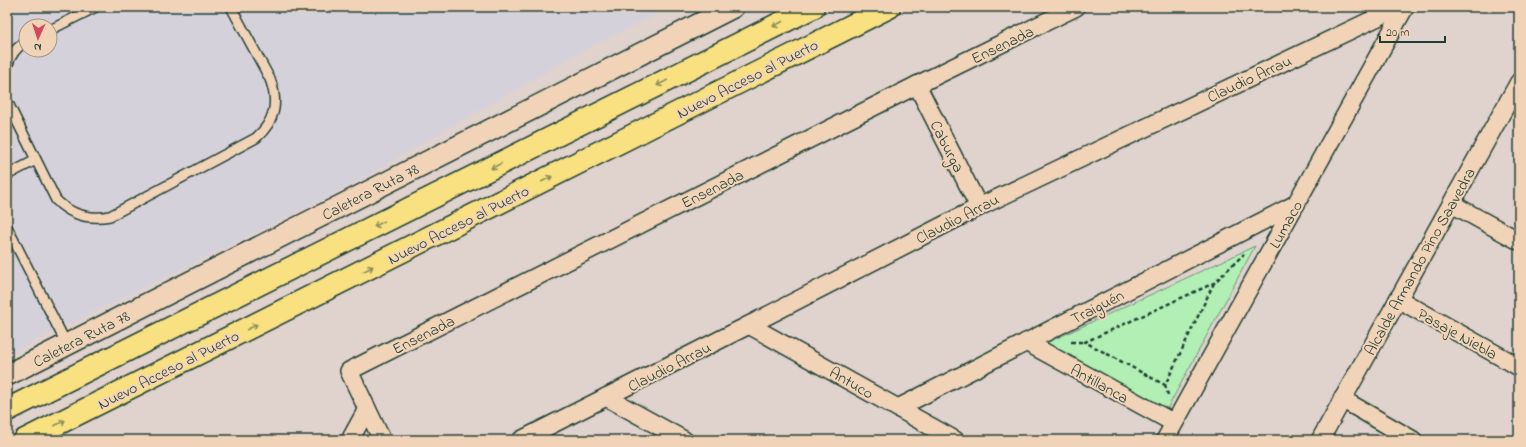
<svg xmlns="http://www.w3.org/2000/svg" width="1526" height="447" font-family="'Indie Flower',sans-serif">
  <rect width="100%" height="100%" fill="#e0d2cd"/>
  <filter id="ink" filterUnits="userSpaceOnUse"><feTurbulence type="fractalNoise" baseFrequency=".025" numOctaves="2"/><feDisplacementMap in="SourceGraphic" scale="8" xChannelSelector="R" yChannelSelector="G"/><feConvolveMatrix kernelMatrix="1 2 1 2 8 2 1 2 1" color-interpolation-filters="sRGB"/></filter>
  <g filter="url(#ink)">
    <!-- built -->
    <path fill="#d5d1db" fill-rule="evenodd" d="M7,7H672L586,49L345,188L7,355ZM26,26H50V50H26Z"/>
    <!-- green -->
    <path fill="#b1efb5" stroke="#689674" d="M1255,246L1165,413L1040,346Z"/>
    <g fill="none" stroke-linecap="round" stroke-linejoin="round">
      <defs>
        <g id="service">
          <path d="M50,30L96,7"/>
          <path d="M7,67C10,56 16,47 26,42"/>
          <path d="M7,101L56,200C71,215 89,220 110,216L256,138C275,121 279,103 270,79L231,7"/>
          <path d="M7,175L36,160"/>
          <path d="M7,227L67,345"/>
        </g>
        <g id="minor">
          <path d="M917,85L979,207"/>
          <path d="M1452,204L1519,241"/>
          <path d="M1398,299L1519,367"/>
          <path d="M749,325L955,440"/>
          <path d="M1026,342L1174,423"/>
          <path d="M606,397L684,440"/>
          <path d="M1342,399L1413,440"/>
          <path d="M898,408L1296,204"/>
          <path d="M350,440L367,409"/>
          <path d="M382,440L349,371L917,85L1076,7"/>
          <path d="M521,440L749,325L979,207L1399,7"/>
          <path d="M1165,440L1405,7"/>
          <path d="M1320,440L1519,82"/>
        </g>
        <path id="tertiary" d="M7,375L733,7"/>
        <g id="motorway">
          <path d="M7,410L813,7"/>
          <path d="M25,440L889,7"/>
        </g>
      </defs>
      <!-- service casing -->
      <use href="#service" stroke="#1f3d34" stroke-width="12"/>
      <!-- minor casing -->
      <use href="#minor" stroke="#1f3d34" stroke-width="20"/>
      <!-- tertiary casing -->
      <use href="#tertiary" stroke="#1f3d34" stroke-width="24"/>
      <!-- motorway casing -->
      <use href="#motorway" stroke="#1f3d34" stroke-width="25"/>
      <!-- path -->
      <g stroke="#1f3d34" stroke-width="2.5" stroke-dasharray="4 3" stroke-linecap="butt">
        <path d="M1214,283L1165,385L1085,342L1214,283L1244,254"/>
        <path d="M1071,342H1085"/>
        <path d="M1165,385L1168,395"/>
      </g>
      <!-- service -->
      <use href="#service" stroke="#f1d4b8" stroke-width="9"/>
      <!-- minor -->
      <use href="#minor" stroke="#f1d4b8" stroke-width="17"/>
      <!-- tertiary -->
      <use href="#tertiary" stroke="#f1d4b8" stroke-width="21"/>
      <!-- motorway -->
      <use href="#motorway" stroke="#f9e181" stroke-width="22"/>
    </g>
    <!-- one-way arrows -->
    <defs><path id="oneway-shaft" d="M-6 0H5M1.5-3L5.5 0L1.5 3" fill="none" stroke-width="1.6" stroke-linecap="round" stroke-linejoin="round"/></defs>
    <g stroke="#8c8f5a">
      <use href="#oneway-shaft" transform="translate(778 24) rotate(153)"/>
      <use href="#oneway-shaft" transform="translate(662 83) rotate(153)"/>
      <use href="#oneway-shaft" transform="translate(496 166) rotate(153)"/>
      <use href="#oneway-shaft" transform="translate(547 179) rotate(-27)"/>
      <use href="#oneway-shaft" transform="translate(379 224) rotate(153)"/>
      <use href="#oneway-shaft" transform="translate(368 269) rotate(-27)"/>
      <use href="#oneway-shaft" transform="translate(252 327) rotate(-27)"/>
      <use href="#oneway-shaft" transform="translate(60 423) rotate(-27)"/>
    </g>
  </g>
  <g text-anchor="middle" stroke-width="4" stroke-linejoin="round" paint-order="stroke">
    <!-- street labels -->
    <g font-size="16" fill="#1f3d34" stroke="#f1d4b8">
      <text transform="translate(1002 44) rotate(-26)" y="6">Ensenada</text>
      <text transform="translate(747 78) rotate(-27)" y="6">Nuevo Acceso al Puerto</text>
      <text transform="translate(1249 78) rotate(-25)" y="6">Claudio Arrau</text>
      <text transform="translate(948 146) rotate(63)" y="6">Caburga</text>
      <text transform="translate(712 188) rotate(-27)" y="6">Ensenada</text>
      <text transform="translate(370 191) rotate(-27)" y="6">Caletera Ruta 78</text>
      <text transform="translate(957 218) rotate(-27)" y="6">Claudio Arrau</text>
      <text transform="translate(458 224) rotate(-27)" y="6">Nuevo Acceso al Puerto</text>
      <text transform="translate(1285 224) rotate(-61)" y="6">Lumaco</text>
      <text transform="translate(1419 261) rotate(-61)" y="6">Alcalde Armando Pino Saavedra</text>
      <text transform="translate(1097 306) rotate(-27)" y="6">Traiguén</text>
      <text transform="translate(1458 333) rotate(29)" y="6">Pasaje Niebla</text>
      <text transform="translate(423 334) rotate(-27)" y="6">Ensenada</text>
      <text transform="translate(81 338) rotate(-27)" y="6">Caletera Ruta 78</text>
      <text transform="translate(669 366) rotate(-27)" y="6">Claudio Arrau</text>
      <text transform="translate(168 369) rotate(-27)" y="6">Nuevo Acceso al Puerto</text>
      <text transform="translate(852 382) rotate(30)" y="6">Antuco</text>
      <text transform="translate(1100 383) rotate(29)" y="6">Antillanca</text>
    </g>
  </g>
  <!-- margin -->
  <rect width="1526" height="447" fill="none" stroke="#f1d4b8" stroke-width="24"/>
  <rect x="12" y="12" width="1502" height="423" fill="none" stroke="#1f3d34" stroke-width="1.5" filter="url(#ink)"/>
  <!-- north arrow -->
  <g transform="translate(38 38) rotate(183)"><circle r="19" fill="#f1d4b8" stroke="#9d9883"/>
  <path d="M0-3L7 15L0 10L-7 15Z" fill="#d1495b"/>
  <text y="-6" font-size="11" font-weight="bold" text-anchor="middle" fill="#1f3d34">N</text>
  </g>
  <!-- scale -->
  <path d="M1380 36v6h65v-6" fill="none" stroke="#1f3d34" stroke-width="2"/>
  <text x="1386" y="36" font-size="12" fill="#1f3d34" stroke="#f1d4b8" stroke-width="3" paint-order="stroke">20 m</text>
</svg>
